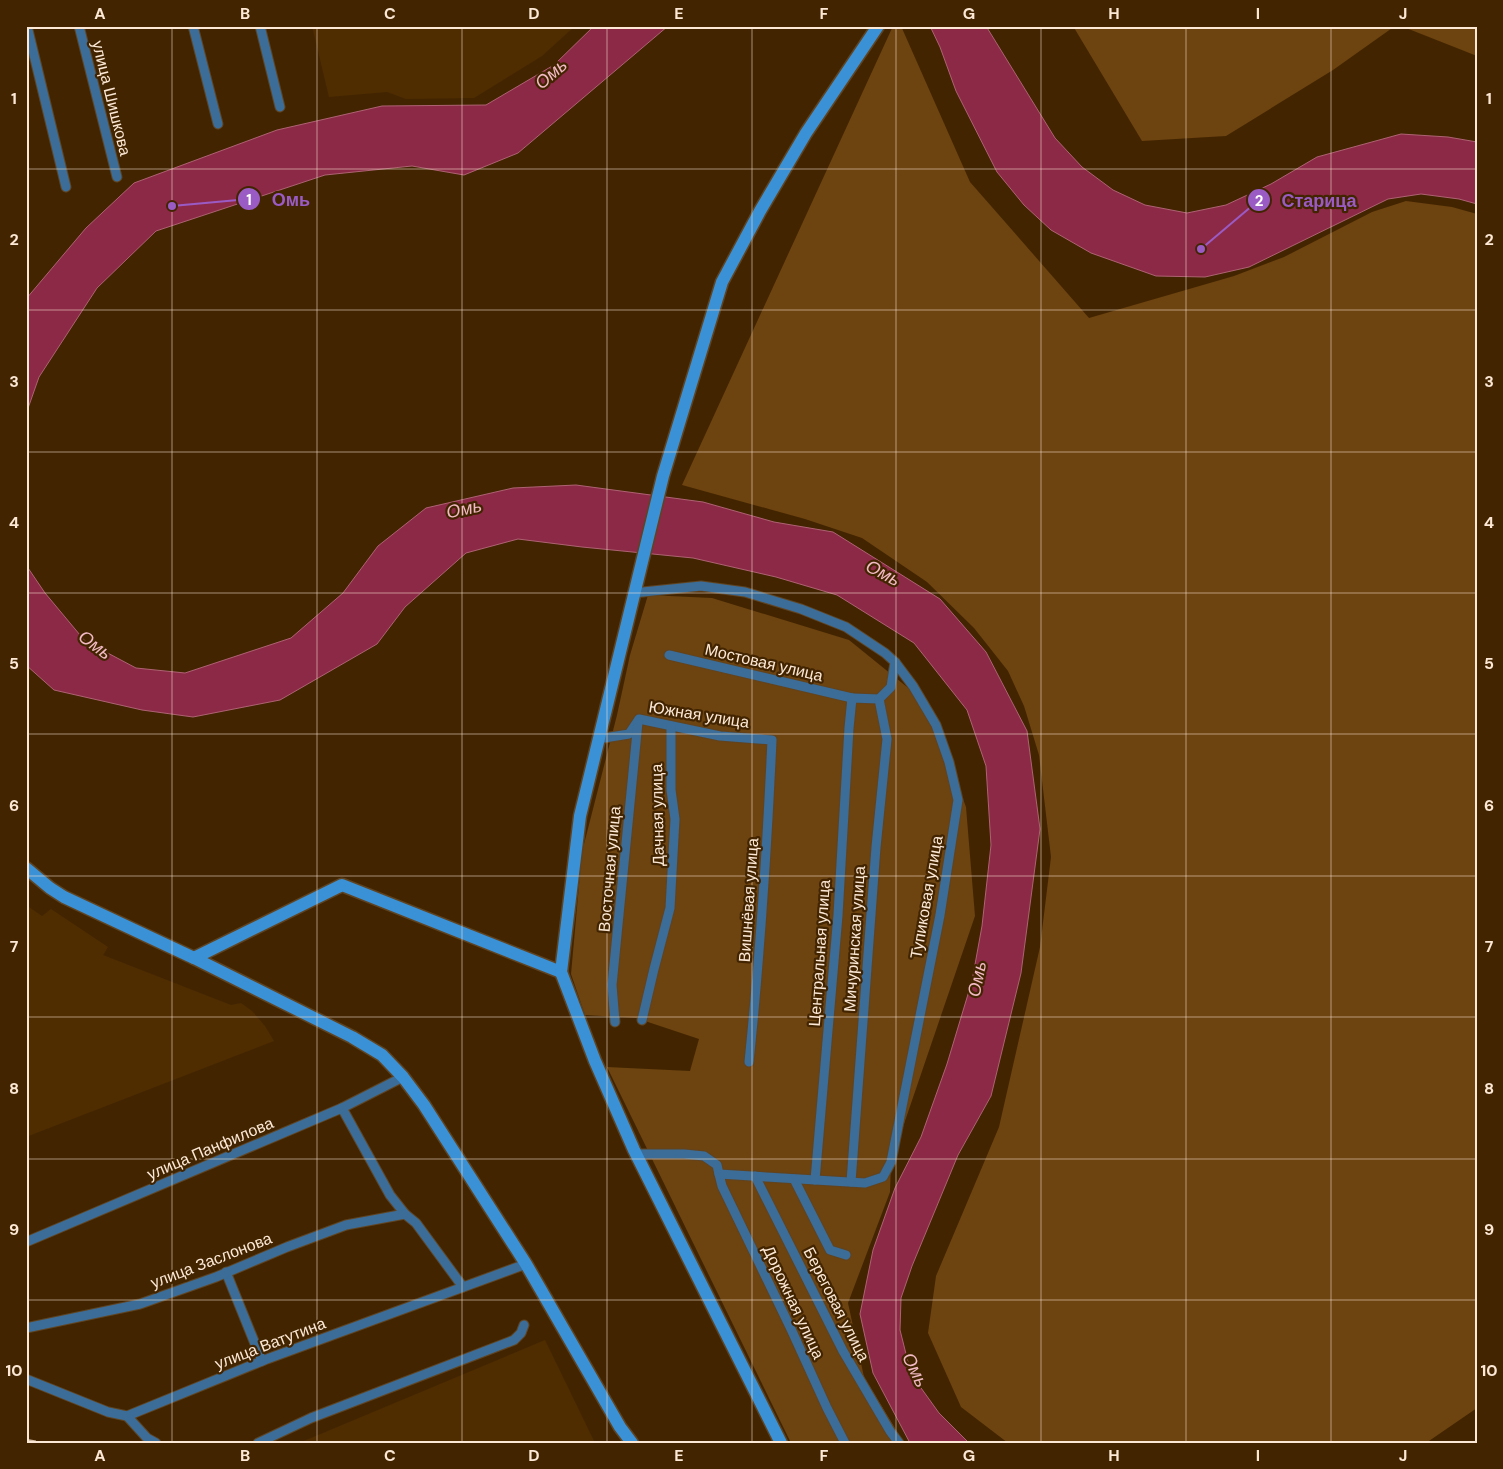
<svg xmlns="http://www.w3.org/2000/svg" width="1503" height="1469" font-family="'DM Sans',sans-serif">
  <rect width="100%" height="100%" fill="#422500"/>
  <!-- built -->
  <g fill="#4f2d00">
    <path d="M312,26H575L542,56L474,98L406,99L387,92L329,97Z"/>
    <path d="M26,905L42,916L51,909L108,947L103,955L231,1005L241,1003L252,1011L265,1026L274,1041L26,1137Z"/>
    <path d="M545,1340L595,1443H299Z"/>
  </g>
  <!-- green -->
  <g fill="#6d4310">
    <path d="M893,26H901L970,182L1089,318L1234,276L1284,257L1372,212L1406,201L1452,207L1477,214V1408L1426,1443H1008L961,1407L928,1333L936,1276L999,1127L1040,947L1051,857L1039,755L1024,706L1008,671L974,628L927,582L862,538L805,519L682,485Z"/>
    <path d="M1073,26H1395L1333,70L1226,136L1142,141Z"/>
    <path d="M1401,26H1477V56Z"/>
    <path d="M648,595L712,598L849,640L928,704L966,807L975,916L891,1162L890,1192L848,1303L864,1377L904,1443H791L607,1067L690,1071L699,1039L636,1018L585,1015L571,974L582,852L617,715L630,655Z"/>
  </g>
  <!-- water -->
  <g fill="#8c2947" stroke="#ae6272">
    <path d="M594,26H668L518,153L464,175L412,166L325,175L156,231L97,288L39,377L26,414V299L86,228L134,183L277,130L382,106L486,105L554,65Z"/>
    <path d="M930,26H986L1055,138L1082,167L1113,190L1145,205L1187,213L1226,205L1271,184L1317,157L1401,134L1448,137L1477,142V204L1459,199L1421,194L1388,199L1249,267L1205,277L1156,276L1091,253L1051,230L1024,205L997,172L956,91L940,47Z"/>
    <path d="M576,485L703,502L774,522L833,532L940,599L986,652L1027,731L1040,829L1021,973L991,1096L958,1155L912,1266L901,1298L900,1330L911,1374L939,1413L969,1443H910L873,1373L860,1314L873,1250L895,1188L921,1137L947,1064L972,981L982,926L991,845L986,766L967,710L914,643L837,595L776,577L693,558L582,547L518,539L466,553L405,607L377,644L280,700L193,717L142,710L54,690L26,665V565L45,593L85,641L136,668L185,673L291,638L343,593L378,546L426,508L513,488Z"/>
  </g>
  <g fill="none" stroke-linecap="round" stroke-linejoin="round">
    <defs>
      <g id="street">
        <path d="M27,26L66,187"/>
        <path d="M79,26L117,177"/>
        <path d="M193,26L218,124"/>
        <path d="M260,26L280,107"/>
        <path d="M633,593L701,586L745,592L801,609L846,627L885,653L895,662L913,686L936,725L949,762L958,800L940,915L891,1162L883,1177L865,1183L719,1174L717,1165L704,1156L684,1154H636"/>
        <path d="M669,655L852,698"/>
        <path d="M598,739L629,734L639,719L720,736L772,740C767,848 760,955 749,1062"/>
        <path d="M642,1020L654,969L670,908L675,819L671,790V726"/>
        <path d="M615,1022L612,985L638,722"/>
        <path d="M342,1108L390,1195L405,1214L416,1223L463,1287"/>
        <path d="M719,1174L722,1186L791,1329L827,1408L845,1443"/>
        <path d="M755,1176L843,1351L890,1431L899,1443"/>
        <path d="M794,1179L830,1250L846,1255"/>
        <path d="M815,1180L838,915L849,728L852,698L879,699L891,687L895,662"/>
        <path d="M851,1182L876,847L887,739L879,699"/>
        <path d="M26,1242L342,1108L403,1077"/>
        <path d="M226,1272L262,1361"/>
        <path d="M26,1328L140,1304L216,1277L287,1247L346,1225L405,1214"/>
        <path d="M26,1379L108,1412L127,1416L267,1359L526,1264"/>
        <path d="M127,1416L147,1438L156,1443"/>
        <path d="M258,1443L311,1418L514,1340L521,1333L524,1325"/>
      </g>
      <g id="secondary">
        <path d="M26,868L50,888L64,897L194,958L352,1037L382,1055L403,1077L424,1105L526,1264L620,1427L632,1443"/>
        <path d="M194,958L342,885L561,972"/>
        <path d="M781,1443L634,1150L595,1061L561,972L580,816L663,476L722,282L760,211L806,133L878,26"/>
      </g>
    </defs>
    <!-- street casing -->
    <use href="#street" stroke="#604422" stroke-width="11"/>
    <!-- secondary casing -->
    <use href="#secondary" stroke="#604422" stroke-width="15"/>
    <!-- street -->
    <use href="#street" stroke="#3b6d98" stroke-width="9"/>
    <!-- secondary -->
    <use href="#secondary" stroke="#3a91d6" stroke-width="12"/>
    <!-- rail -->
    <path stroke="#cfb9a2" stroke-width="2.5" stroke-dasharray="10 5" stroke-linecap="butt" d="M26,1440L42,1443"/>
  </g>
  <!-- grid -->
  <path fill="none" stroke="#fce8d5" stroke-width="1" stroke-opacity="0.55" d="M172,26V1443M317,26V1443M462,26V1443M607,26V1443M752,26V1443M896,26V1443M1041,26V1443M1186,26V1443M1331,26V1443M26,169H1477M26,310H1477M26,452H1477M26,593H1477M26,734H1477M26,876H1477M26,1017H1477M26,1159H1477M26,1300H1477"/>
  <g text-anchor="middle" stroke-width="4.5" stroke-linejoin="round" paint-order="stroke">
    <!-- street labels -->
    <g font-size="16" fill="#fce8d5" stroke="#422500">
      <text transform="translate(112 98) rotate(76)" y="6">улица Шишкова</text>
      <text transform="translate(764 662) rotate(13)" y="6">Мостовая улица</text>
      <text transform="translate(699 714) rotate(9)" y="6">Южная улица</text>
      <text transform="translate(657 815) rotate(-91)" y="6">Дачная улица</text>
      <text transform="translate(609 869) rotate(-85)" y="6">Восточная улица</text>
      <text transform="translate(926 897) rotate(-80)" y="6">Тупиковая улица</text>
      <text transform="translate(748 900) rotate(-86)" y="6">Вишнёвая улица</text>
      <text transform="translate(854 939) rotate(-86)" y="6">Мичуринская улица</text>
      <text transform="translate(819 953) rotate(-86)" y="6">Центральная улица</text>
      <text transform="translate(210 1148) rotate(-23)" y="6">улица Панфилова</text>
      <text transform="translate(211 1260) rotate(-21)" y="6">улица Заслонова</text>
      <text transform="translate(794 1302) rotate(65)" y="6">Дорожная улица</text>
      <text transform="translate(837 1304) rotate(63)" y="6">Береговая улица</text>
      <text transform="translate(270 1343) rotate(-21)" y="6">улица Ватутина</text>
    </g>
    <!-- water labels -->
    <g font-size="18" font-style="italic" fill="#f2bac4" stroke="#422500">
      <text transform="translate(551 74) rotate(-41)" y="6">Омь</text>
      <text transform="translate(464 509) rotate(-12)" y="6">Омь</text>
      <text transform="translate(883 573) rotate(28)" y="6">Омь</text>
      <text transform="translate(95 645) rotate(37)" y="6">Омь</text>
      <text transform="translate(977 979) rotate(-79)" y="6">Омь</text>
      <text transform="translate(915 1370) rotate(64)" y="6">Омь</text>
    </g>
  </g>
  <!-- callouts -->
  <path fill="none" stroke="#9b5bc4" stroke-width="2" d="M172 206L249 199M1201 249L1259 200"/>
  <g fill="#9b5bc4" stroke="#422500" stroke-width="2">
    <circle cx="172" cy="206" r="5"/>
    <circle cx="1201" cy="249" r="5"/>
    <circle cx="249" cy="199" r="12"/>
    <circle cx="1259" cy="200" r="12"/>
  </g>
  <g font-size="15" text-anchor="middle" font-weight="bold" fill="#fff">
    <text x="249" y="205">1</text>
    <text x="1259" y="206">2</text>
  </g>
  <g font-size="18" text-anchor="middle" font-weight="bold" fill="#9b5bc4" stroke="#422500" stroke-width="4.5" stroke-linejoin="round" paint-order="stroke">
    <text x="291" y="206">Омь</text>
    <text x="1319" y="207">Старица</text>
  </g>
  <!-- border -->
  <rect width="1503" height="1469" fill="none" stroke="#422500" stroke-width="55"/>
  <rect x="28" y="28" width="1448" height="1414" fill="none" stroke="#fce8d5" stroke-width="2"/>
  <g font-size="16" text-anchor="middle" font-weight="bold" fill="#fce8d5">
    <text x="100" y="19">A</text>
    <text x="245" y="19">B</text>
    <text x="390" y="19">C</text>
    <text x="534" y="19">D</text>
    <text x="679" y="19">E</text>
    <text x="824" y="19">F</text>
    <text x="969" y="19">G</text>
    <text x="1114" y="19">H</text>
    <text x="1258" y="19">I</text>
    <text x="1403" y="19">J</text>
    <text x="14" y="104">1</text>
    <text x="1489" y="104">1</text>
    <text x="14" y="245">2</text>
    <text x="1489" y="245">2</text>
    <text x="14" y="387">3</text>
    <text x="1489" y="387">3</text>
    <text x="14" y="528">4</text>
    <text x="1489" y="528">4</text>
    <text x="14" y="669">5</text>
    <text x="1489" y="669">5</text>
    <text x="14" y="811">6</text>
    <text x="1489" y="811">6</text>
    <text x="14" y="952">7</text>
    <text x="1489" y="952">7</text>
    <text x="14" y="1094">8</text>
    <text x="1489" y="1094">8</text>
    <text x="14" y="1235">9</text>
    <text x="1489" y="1235">9</text>
    <text x="14" y="1376">10</text>
    <text x="1489" y="1376">10</text>
    <text x="100" y="1461">A</text>
    <text x="245" y="1461">B</text>
    <text x="390" y="1461">C</text>
    <text x="534" y="1461">D</text>
    <text x="679" y="1461">E</text>
    <text x="824" y="1461">F</text>
    <text x="969" y="1461">G</text>
    <text x="1114" y="1461">H</text>
    <text x="1258" y="1461">I</text>
    <text x="1403" y="1461">J</text>
  </g>
</svg>
